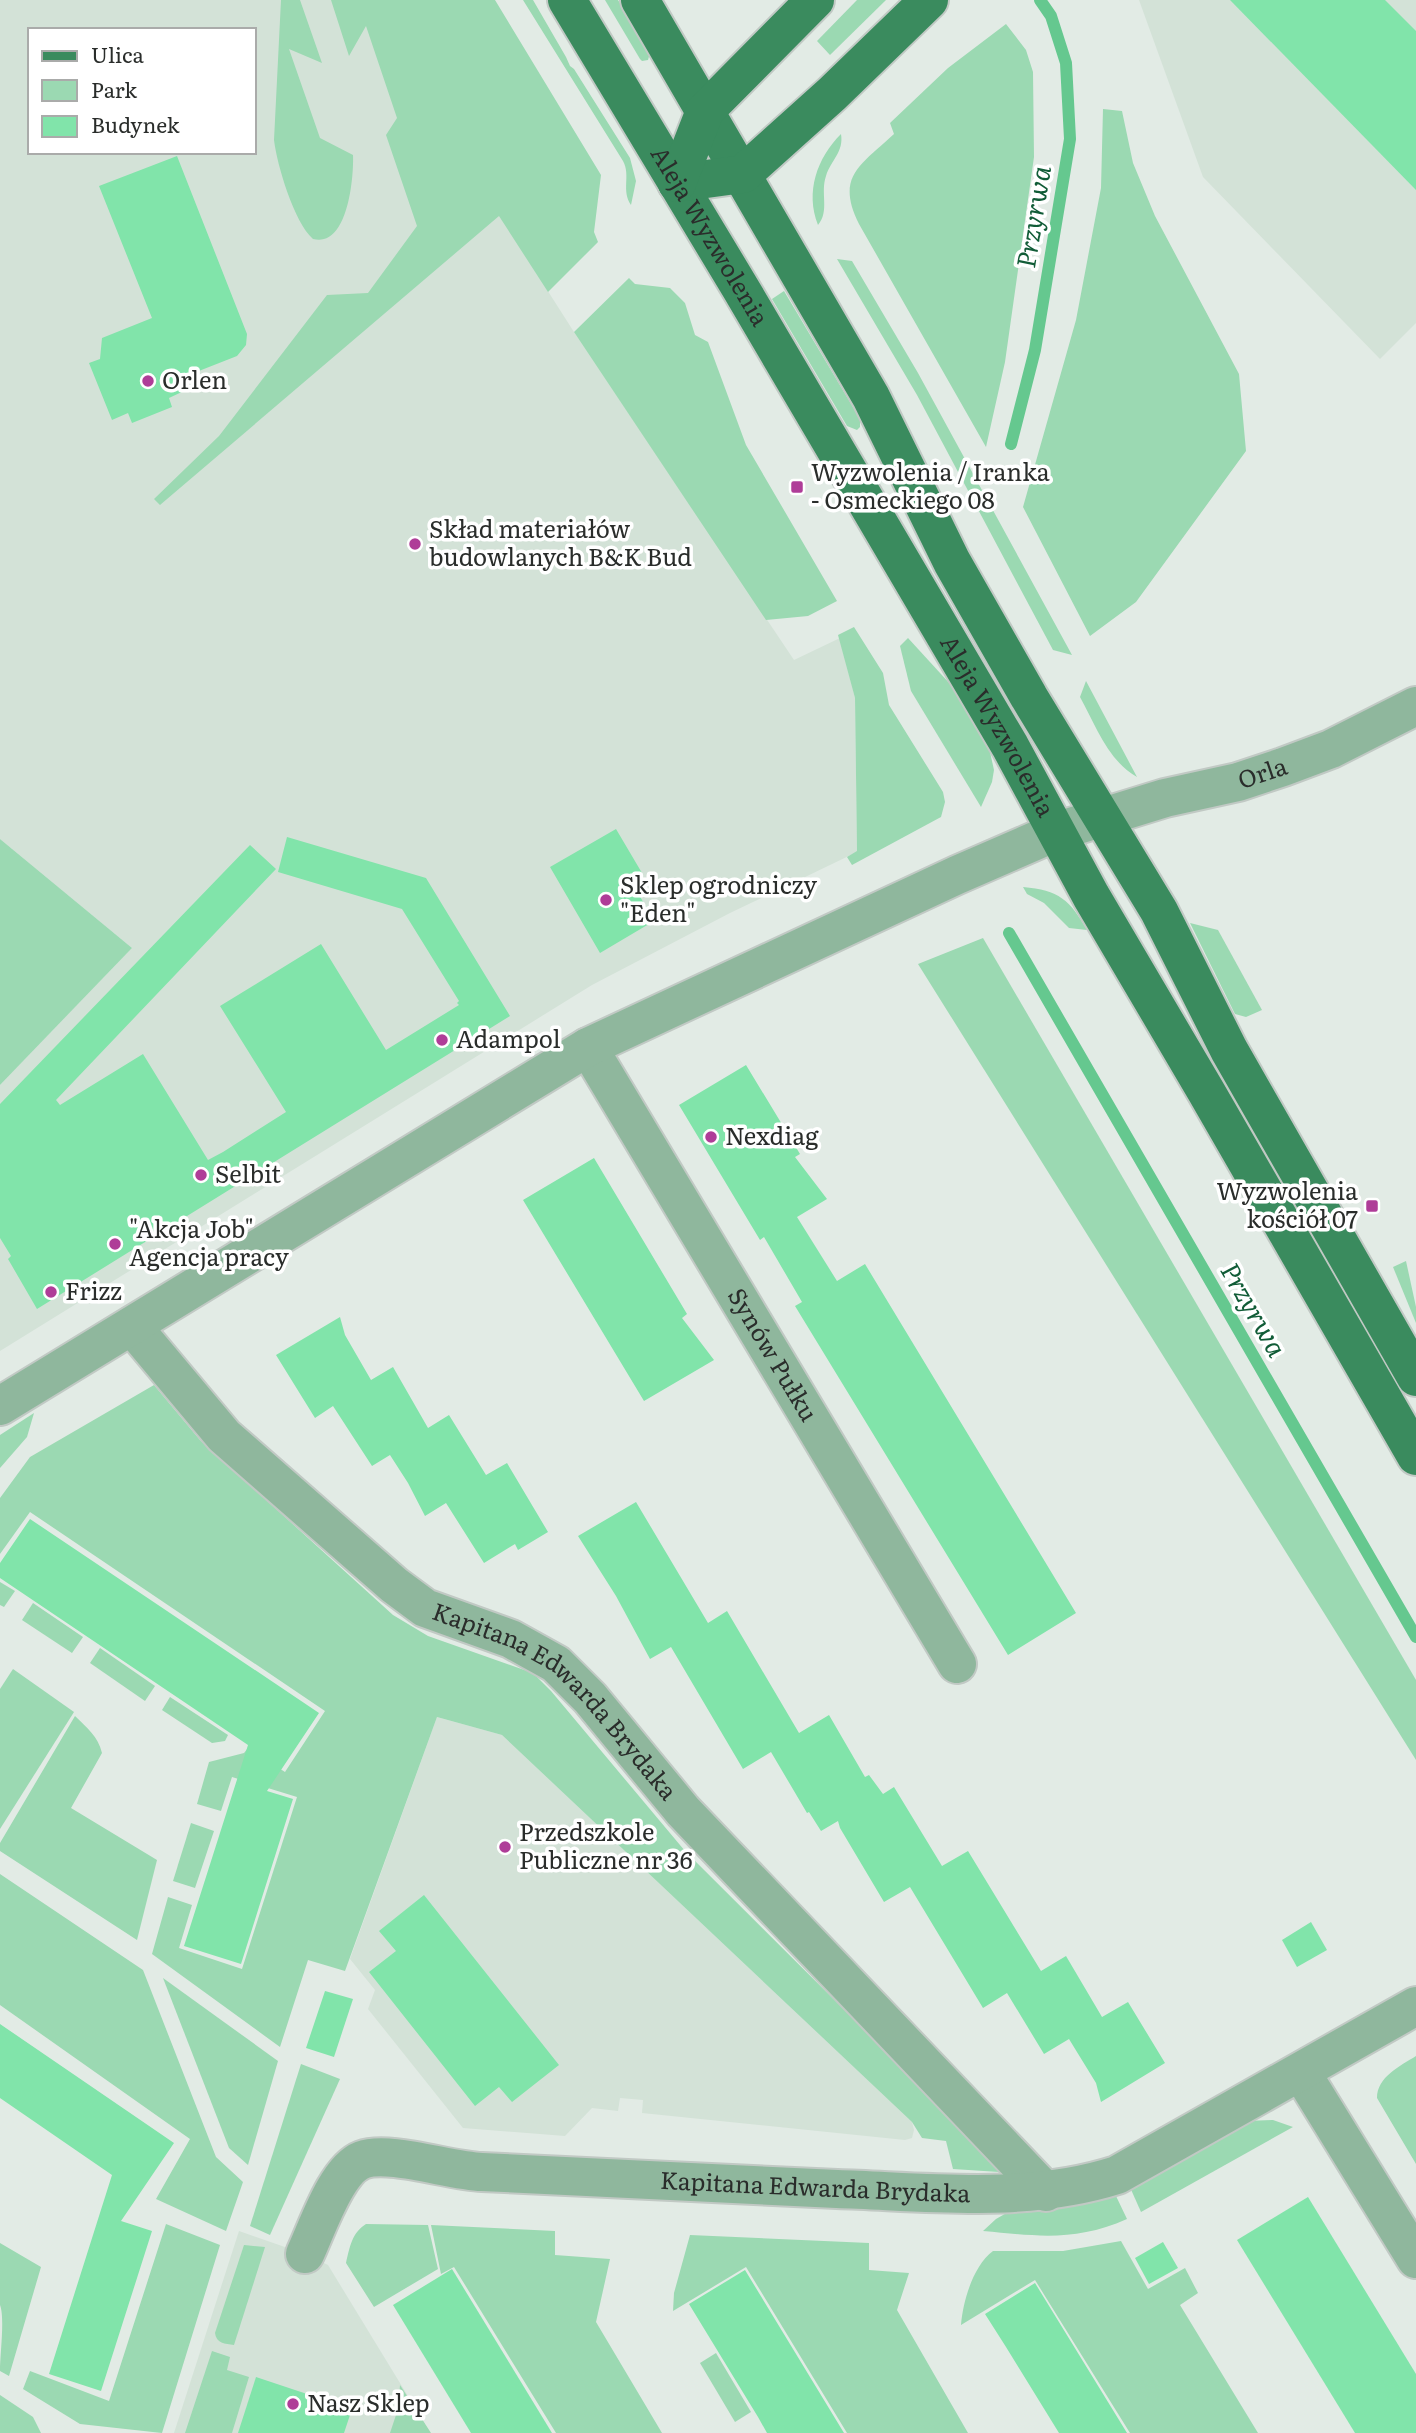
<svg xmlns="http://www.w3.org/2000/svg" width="1416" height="2433" font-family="Literata,serif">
  <rect width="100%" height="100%" fill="#e2ebe5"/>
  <!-- built -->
  <g fill="#d3e2d7" fill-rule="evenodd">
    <path d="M0,0H407L500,216L574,332L794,660L840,638L855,698L857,852L730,913L592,985L0,1351V1085L132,948L0,839ZM30,30H254V152H30Z"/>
    <path d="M1139,0H1416V323L1380,359L1203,177Z"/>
    <path d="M437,1717L502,1735L912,2122L914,2130L912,2138L905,2140L642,2113L643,2100L620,2098L618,2111L592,2108L565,2136L463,2128L368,2009L375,1990L350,1959Z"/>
    <path d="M239,2231L305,2254L328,2265L425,2424L422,2433H174Z"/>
  </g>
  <!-- green -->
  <g fill="#9bd9b2">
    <path d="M281,0H300L322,63L289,49L320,138L353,155C354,177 348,248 313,239C294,222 277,165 274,140Z"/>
    <path d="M331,0H495L601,175L594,232L598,242L548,292L499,216L160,505L154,499L219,436L327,295L368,293L417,226L386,135L397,118L366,26L349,56Z"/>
    <path d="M523,0H533L566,57L570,66L574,69L630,158L636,181L631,205C621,190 631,176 623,161Z"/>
    <path d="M605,0H618L650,53L648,60L642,61L640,59Z"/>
    <path d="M857,0H886L830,55L817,41Z"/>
    <path d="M1006,24L1026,50L1033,72L1034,157L1005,362L986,447L859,224C835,176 861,165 894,134L890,123L948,68Z"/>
    <path d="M1103,109L1122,111L1133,163L1155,216L1239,374L1246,451L1136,602L1090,636L1023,507L1076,320L1101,188Z"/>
    <path d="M841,134C844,152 831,160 826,176C820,193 830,211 818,225C805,192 817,158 841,134Z"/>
    <path d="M837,259L852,261L918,373L1072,655L1053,650L917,395Z"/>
    <path d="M629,278L635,284L670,288L685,303L695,335L708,342L746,445L837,601L808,616L766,620L574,332Z"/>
    <path d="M784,291L860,419V427L857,430L847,426L772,299Z"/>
    <path d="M854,627L883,673L889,705L943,792L945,802L941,817L852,865L847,857L857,851L855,698L838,635Z"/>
    <path d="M908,638L951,685L990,752L994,770L992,782L981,807L911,691L900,646Z"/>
    <path d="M1086,681L1137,777C1108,761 1095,724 1080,697Z"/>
    <path d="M0,839L132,948L0,1085Z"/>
    <path d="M1023,887C1059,890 1070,900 1087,930L1069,928L1044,903L1027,894Z"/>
    <path d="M1190,923L1218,930L1262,1010L1246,1017L1235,1014Z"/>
    <path d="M983,938L1416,1680V1760L918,964Z"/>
    <path d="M1406,1261L1416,1307V1323L1393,1267Z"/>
    <path d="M154,1385L200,1440L393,1615L428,1636L533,1673L551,1691L685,1851L999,2164V2172L953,2169L946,2141L922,2138L912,2122L502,1735L437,1717L345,1971L308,1960L280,2047L152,1954L168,1897L192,1905L179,1948L242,1969L297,1797L232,1777L221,1811L197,1804L209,1762L244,1753L248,1748L285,1772L325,1711L30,1512L0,1554V1498L30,1457Z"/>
    <path d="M34,1413L27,1437L0,1468V1435Z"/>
    <path d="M0,1582L15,1591L4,1607L0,1605Z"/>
    <path d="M33,1603L83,1637L72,1653L22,1620Z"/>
    <path d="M100,1648L155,1686L145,1701L90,1663Z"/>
    <path d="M13,1669L74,1712L0,1829V1689Z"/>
    <path d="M170,1697L228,1735L225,1741L212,1743L162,1710Z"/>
    <path d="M75,1716C87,1728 98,1736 102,1753L71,1808L157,1860L137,1940L0,1851V1843Z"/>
    <path d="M191,1823L214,1831L195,1888L173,1881Z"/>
    <path d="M0,1874L143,1970L216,2157L243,2182L226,2231L156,2199L190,2139L0,2005Z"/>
    <path d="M163,1978L278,2061L248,2165L229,2148Z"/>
    <path d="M1416,2056V2164L1377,2098C1377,2077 1400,2066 1416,2056Z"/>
    <path d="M301,2064L340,2079L270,2235L250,2226Z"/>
    <path d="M1273,2120L1293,2127L1141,2212L1129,2185L1245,2121Z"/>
    <path d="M1109,2194L1116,2196L1127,2219C1075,2242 1037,2236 983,2231L996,2219L1010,2211L1069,2206L1090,2203Z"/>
    <path d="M166,2224L220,2245L162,2433L80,2424L23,2389L30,2371L109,2401Z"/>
    <path d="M366,2224L428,2225L438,2269L374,2307L346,2263C350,2246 352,2233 366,2224Z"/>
    <path d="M431,2225L555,2231V2255L610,2259L596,2322L662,2433H556L454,2267L441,2274Z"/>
    <path d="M690,2235L869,2243V2270L909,2273L897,2310L968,2433H847L746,2267L673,2311L674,2293Z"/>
    <path d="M1121,2241L1148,2289L1185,2268L1198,2293L1180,2305L1258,2433H1130L1035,2280L961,2325C963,2301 973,2266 993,2251H1063Z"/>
    <path d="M0,2243L41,2267L9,2376L0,2371C0,2354 5,2318 0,2305Z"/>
    <path d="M244,2245L265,2247L234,2345C225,2344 216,2343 215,2333Z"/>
    <path d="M212,2351L230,2357L227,2370L249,2377L232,2433H185Z"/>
    <path d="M716,2353L751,2412L735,2422L700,2363Z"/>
    <path d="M400,2385L431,2433H390L398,2409Z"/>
    <path d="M0,2395L33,2417L41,2433H0Z"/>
  </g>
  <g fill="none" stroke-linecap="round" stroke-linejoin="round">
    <!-- stream -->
    <g stroke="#65c88f" stroke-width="12">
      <path d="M1011,444L1035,350L1070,139L1066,63L1051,16L1040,0"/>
      <path d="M1009,933L1416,1637"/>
    </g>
  </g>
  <!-- building -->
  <g fill="#81e4aa">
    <path d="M1230,0H1385L1416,31V190Z"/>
    <path d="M177,156L247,334L246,345L237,356L181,378L186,390L169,398L172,407L132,423L128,413L112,420L89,363L100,359L102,338L152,318L99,186Z"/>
    <path d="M616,829L642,873L630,879L654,921L600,953L550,867Z"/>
    <path d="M287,837L426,878L510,1016L37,1309L8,1259L11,1256L0,1238V1104L250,845L276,869L56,1100L60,1105L143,1054L208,1160L223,1152L286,1112L220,1006L321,944L386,1050L459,1005L457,1003L459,1001L402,909L278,872Z"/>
    <path d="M746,1065L800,1154L795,1157L827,1199L797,1217L837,1281L865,1264L1076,1613L1008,1655L795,1306L802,1302L764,1237L760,1240L679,1105Z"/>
    <path d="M594,1158L687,1314L682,1318L714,1360L644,1401L523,1200Z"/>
    <path d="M340,1317L345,1335L371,1380L393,1367L428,1428L449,1415L486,1475L507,1463L548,1532L518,1550L515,1544L484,1563L446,1503L425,1516L408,1483L390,1455L372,1466L333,1406L315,1418L276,1355Z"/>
    <path d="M636,1502L708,1623L727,1611L799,1733L829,1715L865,1777L869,1775L883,1794L894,1787L942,1866L968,1851L1041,1971L1066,1956L1102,2017L1128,2002L1165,2063L1101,2102L1096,2083L1069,2039L1044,2054L1007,1993L983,2008L910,1887L884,1902L840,1828L838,1821L821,1831L809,1812L807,1813L771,1752L743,1769L671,1647L650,1659L616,1596L578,1536Z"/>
    <path d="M30,1519L319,1713L267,1791L293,1799L241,1964L184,1946L248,1745L0,1578V1563Z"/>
    <path d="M424,1895L559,2065L512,2102L499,2087L475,2106L369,1972L396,1951L379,1931Z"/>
    <path d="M1311,1922L1327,1950L1297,1967L1282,1940Z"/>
    <path d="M325,1991L353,1999L334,2057L306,2048Z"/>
    <path d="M0,2024L174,2143L121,2221L152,2231L101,2391L49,2374L112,2175L0,2098Z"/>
    <path d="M1308,2197L1416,2374V2433H1355L1237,2240Z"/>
    <path d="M1163,2242L1178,2268L1149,2284L1135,2258Z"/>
    <path d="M452,2269L552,2433H471L393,2305Z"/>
    <path d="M745,2270L844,2433H767L758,2417L689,2304Z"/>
    <path d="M1035,2283L1127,2433H1059L1006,2347L985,2314Z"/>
    <path d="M256,2377L352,2409L344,2433H238Z"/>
  </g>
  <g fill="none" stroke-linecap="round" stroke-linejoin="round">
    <defs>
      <g id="minor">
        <path id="s1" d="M588,1047L957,1664"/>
        <path id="s2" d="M132,1326L224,1436L394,1585L425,1608L511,1639L556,1664L590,1698L683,1811L1046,2192"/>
        <path id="s3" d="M0,1406L588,1047L957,875L1058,831L1165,798L1238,782L1283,767L1331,749L1416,706"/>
        <path d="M1301,2072L1416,2259"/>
        <path id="s4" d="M305,2254C317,2229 336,2170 362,2160C389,2150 450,2171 482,2172C601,2178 719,2184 837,2189C931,2192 1026,2204 1117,2175L1416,2006"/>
      </g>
      <g id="major">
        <path id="s5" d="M567,0L741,289L1010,746L1091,896L1207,1093L1416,1456"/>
        <path d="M640,0L871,397L952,562L1029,697L1159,911L1229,1050L1416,1377"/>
        <path d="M677,183L743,174L832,94L929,0"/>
        <path d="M677,183L705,111L815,0"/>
      </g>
    </defs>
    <!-- minor casing -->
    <use href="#minor" stroke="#c1c9c4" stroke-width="42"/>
    <!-- major casing -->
    <use href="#major" stroke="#c1c9c4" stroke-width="42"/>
    <!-- minor -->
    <use href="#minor" stroke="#8fb79d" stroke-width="38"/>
    <!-- major -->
    <use href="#major" stroke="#3a8b5e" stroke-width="38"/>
  </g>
  <!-- markers -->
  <g fill="#af3d98" stroke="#fff" stroke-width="2.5">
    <circle cx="148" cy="381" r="7"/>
    <rect x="790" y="480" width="14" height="14" rx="3.5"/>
    <circle cx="415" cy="544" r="7"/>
    <circle cx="606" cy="900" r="7"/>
    <circle cx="442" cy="1040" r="7"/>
    <circle cx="711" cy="1137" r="7"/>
    <circle cx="201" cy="1175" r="7"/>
    <rect x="1365" y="1199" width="14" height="14" rx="3.5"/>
    <circle cx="115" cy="1244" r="7"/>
    <circle cx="51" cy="1292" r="7"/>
    <circle cx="505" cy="1847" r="7"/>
    <circle cx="293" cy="2404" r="7"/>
  </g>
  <g text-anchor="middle" stroke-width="7" stroke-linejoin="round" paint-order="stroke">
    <!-- street labels -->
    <g font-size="24" fill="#2a2d2b" stroke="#fff">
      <text dy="8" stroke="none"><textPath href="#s5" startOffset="276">Aleja Wyzwolenia</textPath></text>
      <text dy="8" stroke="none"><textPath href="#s5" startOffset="844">Aleja Wyzwolenia</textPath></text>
      <text dy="8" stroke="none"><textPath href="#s3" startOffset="1419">Orla</textPath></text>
      <text dy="8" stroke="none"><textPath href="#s1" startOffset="359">Synów Pułku</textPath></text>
      <text dy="8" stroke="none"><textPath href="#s2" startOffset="572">Kapitana Edwarda Brydaka</textPath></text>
      <text dy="8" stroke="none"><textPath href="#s4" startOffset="567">Kapitana Edwarda Brydaka</textPath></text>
    </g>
    <!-- poi labels -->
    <g font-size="24" fill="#2a2d2b" stroke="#fff" text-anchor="start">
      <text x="162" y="389">Orlen</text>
      <text x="811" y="481">Wyzwolenia / Iranka<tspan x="811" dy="28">- Osmeckiego 08</tspan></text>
      <text x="429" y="538">Skład materiałów<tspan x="429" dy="28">budowlanych B&amp;K Bud</tspan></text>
      <text x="620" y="894">Sklep ogrodniczy<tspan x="620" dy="28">"Eden"</tspan></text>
      <text x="456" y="1048">Adampol</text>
      <text x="725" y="1145">Nexdiag</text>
      <text x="215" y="1183">Selbit</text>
      <text x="1358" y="1200" text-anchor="end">Wyzwolenia<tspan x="1358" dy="28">kościół 07</tspan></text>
      <text x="129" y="1238">"Akcja Job"<tspan x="129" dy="28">Agencja pracy</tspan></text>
      <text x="65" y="1300">Frizz</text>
      <text x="519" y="1841">Przedszkole<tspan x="519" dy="28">Publiczne nr 36</tspan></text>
      <text x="307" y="2412">Nasz Sklep</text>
    </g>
    <!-- water labels -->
    <g font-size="26" font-style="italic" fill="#115c37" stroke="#fff">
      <text transform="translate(1034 217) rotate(-81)" y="9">Przyrwa</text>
      <text transform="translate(1253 1310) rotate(60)" y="9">Przyrwa</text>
    </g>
  </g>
  <!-- legend -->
  <rect x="28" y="28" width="228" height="126" fill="#ffffff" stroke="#aaabaa" stroke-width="2"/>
  <rect x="42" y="51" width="35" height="10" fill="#3a8b5e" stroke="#aaabaa" stroke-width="2"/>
  <text x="91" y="63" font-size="21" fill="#2a2d2b">Ulica</text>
  <rect x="42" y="80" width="35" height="21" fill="#9bd9b2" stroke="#aaabaa" stroke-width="2"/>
  <text x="91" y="98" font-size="21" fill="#2a2d2b">Park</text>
  <rect x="42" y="116" width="35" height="21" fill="#81e4aa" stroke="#aaabaa" stroke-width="2"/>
  <text x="91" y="133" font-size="21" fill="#2a2d2b">Budynek</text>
</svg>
